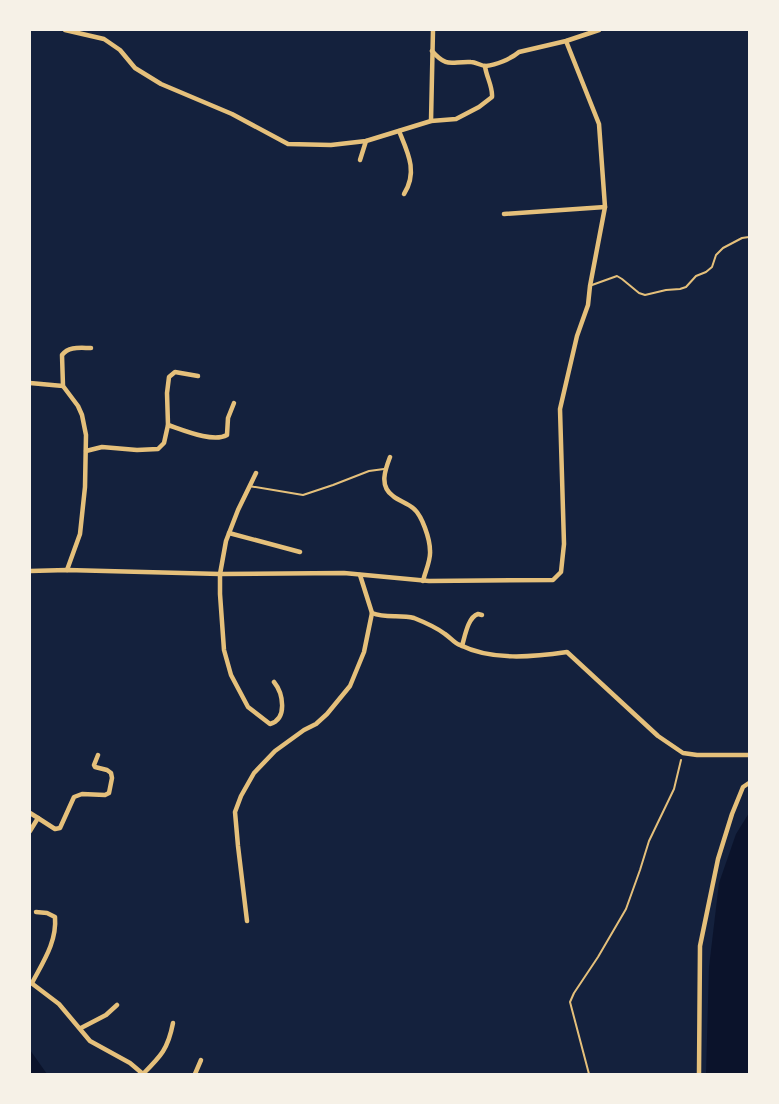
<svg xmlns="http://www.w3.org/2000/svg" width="779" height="1104" font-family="'DejaVu Sans',sans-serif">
  <rect width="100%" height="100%" fill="#14213d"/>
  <!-- water -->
  <g fill="#0b132b">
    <path d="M749,813V1074H706L709,967L719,883L736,834Z"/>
    <path d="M30,1050L47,1074H30Z"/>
  </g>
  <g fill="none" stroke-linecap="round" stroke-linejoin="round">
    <!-- path -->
    <path stroke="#e5c07b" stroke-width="2" d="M589,1074L570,1002L574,993L598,957L626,909L640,870L649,841L674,789L681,760"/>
    <!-- service -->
    <g stroke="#e5c07b" stroke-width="2">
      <path d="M592,285L617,276L622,279L639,293L645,295L666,290L680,289L686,287L696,276L706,272L712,267L716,255L723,248L742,238L749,237"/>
      <path d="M249,486L303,495L333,485L369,471L384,469"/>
    </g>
    <!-- minor -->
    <g stroke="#e5c07b" stroke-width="4.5">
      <path d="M65,30L104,39L120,50L135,68L161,84L232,114L288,144L331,145L366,141L431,121L456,119L479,107L492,97C493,87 486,76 485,66"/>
      <path d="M432,51C448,69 451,61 471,62C476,62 481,66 486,66C496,65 511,59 519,52L566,41L599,30"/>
      <path d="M431,121L433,30"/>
      <path d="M399,131C408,153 418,172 404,194"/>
      <path d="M360,160L366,141"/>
      <path d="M504,214L605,207"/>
      <path d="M30,383L63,386"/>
      <path d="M168,425C183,430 213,443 227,435L228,418L234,403"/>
      <path d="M86,451L102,447L137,450L158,449L164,443L168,425L167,393L169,377L175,372L198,376"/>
      <path d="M390,457C385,470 379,486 393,496C399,501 407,503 413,508C422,515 430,539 430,551C431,560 425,572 423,581"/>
      <path d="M256,473L238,510L226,541L220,574V594L224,650L231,675L248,707L270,724C288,719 283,693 274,682"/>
      <path d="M229,533L300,552"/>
      <path d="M67,570L80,534L85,487L86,435L82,415L78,406L63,386L62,355C69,346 80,348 91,348"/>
      <path d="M30,571L67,570L220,574L344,573L429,581L553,580L561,572L564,544L560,409L577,336L588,305L590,286L605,207L599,124L566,41"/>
      <path d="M360,575L372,613C386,619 400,614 414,618C424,622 436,627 445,634C450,637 454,643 460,645C492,661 533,657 567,652L658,736L683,753L697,755H749"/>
      <path d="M462,646C465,636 468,617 478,614L482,615"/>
      <path d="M30,813L38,818L30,831"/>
      <path d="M38,818L55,829L60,828L74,797L82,794L105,795L109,793L112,778L111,773L107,770L95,767L94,765L98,755"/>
      <path d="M247,921L238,846L235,812L241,796L254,773L275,751L304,730L316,724L327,714L350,686L364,652L372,613"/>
      <path d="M30,982L59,1004L90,1041L130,1063L143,1074"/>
      <path d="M32,983C43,962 57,942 55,917L47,913L36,912"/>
      <path d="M81,1028L106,1015L117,1005"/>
      <path d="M143,1074C161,1056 168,1049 173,1023"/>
      <path d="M195,1074L201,1060"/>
      <path d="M699,1074L700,946L718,859L732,814L743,787L749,783"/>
    </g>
  </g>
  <!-- border -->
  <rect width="779" height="1104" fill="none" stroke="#f6f1e7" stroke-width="62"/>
</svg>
